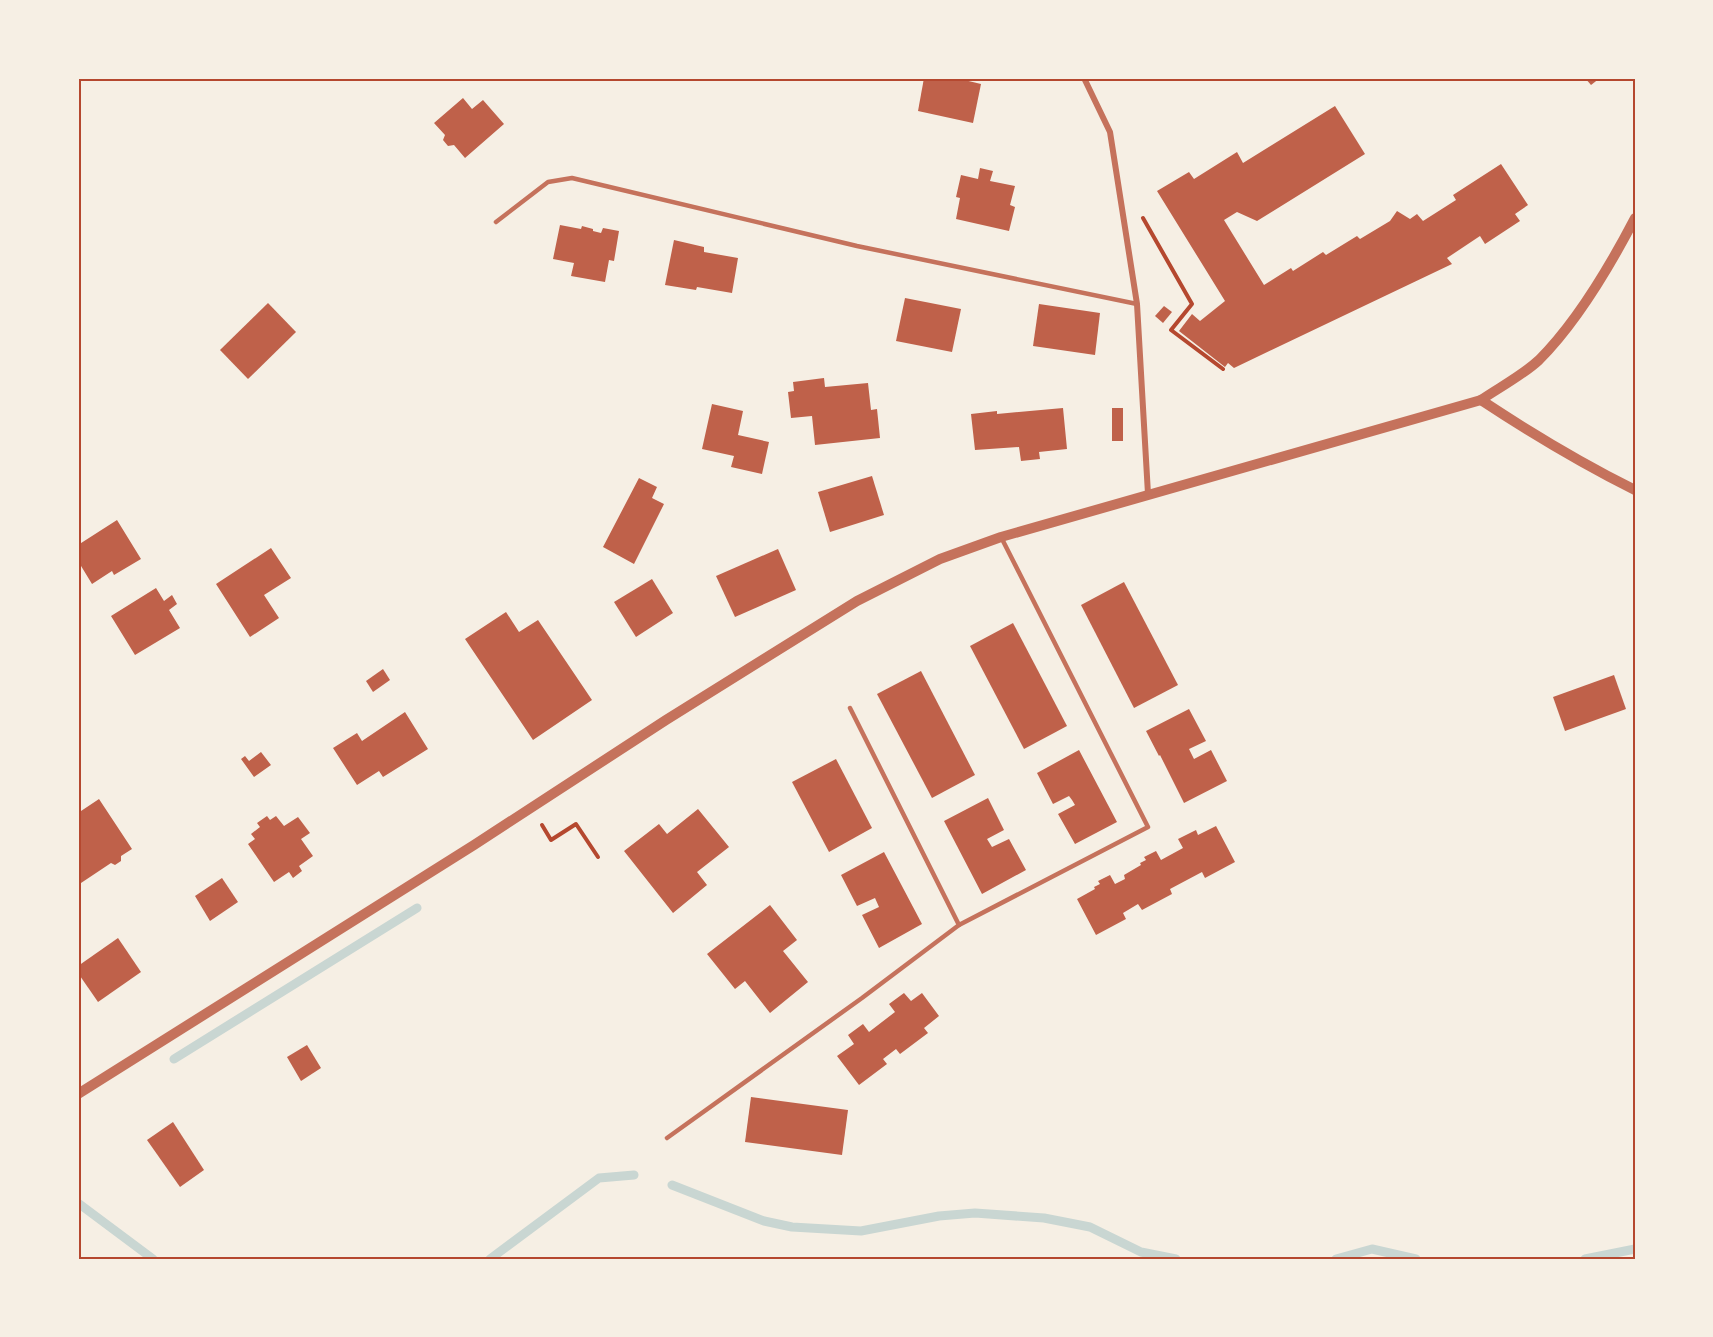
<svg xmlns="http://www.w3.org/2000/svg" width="1713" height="1337" font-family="Poppins,sans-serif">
  <rect width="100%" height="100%" fill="#f6efe4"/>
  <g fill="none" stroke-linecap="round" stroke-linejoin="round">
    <!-- stream -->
    <g stroke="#c9d6d2" stroke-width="9">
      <path d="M174,1059L417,908"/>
      <path d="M672,1185L764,1221L792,1227L861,1231L939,1216L975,1213L1044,1218L1090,1227L1141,1252L1176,1259"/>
      <path d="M78,1203L153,1259"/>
      <path d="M490,1259L599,1178L634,1175"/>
      <path d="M1336,1259L1372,1249L1416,1259"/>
      <path d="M1585,1259L1635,1249"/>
    </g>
  </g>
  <!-- building -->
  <g fill="#bf614a">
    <path d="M924,78H956L981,84L973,123L918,111Z"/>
    <path d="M1585,78H1600L1591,85Z"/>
    <path d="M463,98L472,109L483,100L504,124L465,158L454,145L448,146L443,140L445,135L434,123Z"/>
    <path d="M1335,106L1365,154L1257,221L1237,212L1224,220L1264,285L1291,268L1293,271L1323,252L1326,255L1357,236L1360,239L1390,221L1397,211L1410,219L1417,214L1423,221L1456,200L1453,195L1501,164L1528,205L1515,214L1520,221L1485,244L1480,236L1447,258L1452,264L1234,368L1228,363L1225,367L1179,331L1192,314L1200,321L1225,301L1157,191L1189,172L1194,179L1237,152L1243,163Z"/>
    <path d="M980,168L993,171L990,181L1015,186L1010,205L1015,207L1009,231L956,219L960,198L956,197L961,175L978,179Z"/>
    <path d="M560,225L581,229L582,226L593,229V231L601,233L603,228L619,231L614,261L609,260L605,282L571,276L574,263L553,259Z"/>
    <path d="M674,240L704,247V252L738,258L732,293L697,287L696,290L665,285Z"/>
    <path d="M905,298L961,309L952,352L896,341Z"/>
    <path d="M268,303L296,332L248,379L220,350Z"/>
    <path d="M1039,304L1100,313L1095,355L1033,346Z"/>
    <path d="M1164,306L1172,312L1163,323L1155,316Z"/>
    <path d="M824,378L825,387L868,383L871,410L877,409L880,438L815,445L812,416L791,418L788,392L794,391L793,382Z"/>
    <path d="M712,404L743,411L738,435L769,442L762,474L731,467L734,456L702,449Z"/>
    <path d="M1063,408L1067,449L1039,452L1040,459L1021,461L1019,447L975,450L971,414L997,411V414Z"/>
    <rect x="1112" y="408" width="11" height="33"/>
    <path d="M872,476L884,515L830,532L818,492Z"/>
    <path d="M639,478L657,487L652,498L664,504L634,564L603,547Z"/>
    <path d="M117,520L141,559L114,575L112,571L92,584L78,561V545Z"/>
    <path d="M271,548L291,578L264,595L279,618L250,637L216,584Z"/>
    <path d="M778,549L796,590L735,617L716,576Z"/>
    <path d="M652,579L673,613L636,637L614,602Z"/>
    <path d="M1124,582L1178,685L1134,708L1081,605Z"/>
    <path d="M156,588L164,601L172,595L177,604L169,610L180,628L135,655L111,616Z"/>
    <path d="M506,612L519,632L538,620L592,700L533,740L465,639Z"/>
    <path d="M1013,623L1067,726L1024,749L970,646Z"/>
    <path d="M383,669L390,680L373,692L366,681Z"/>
    <path d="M921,671L975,775L932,798L877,694Z"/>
    <path d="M1614,675L1626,709L1565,731L1553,697Z"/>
    <path d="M1189,709L1206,741L1189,749L1194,759L1211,750L1227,781L1184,803L1160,755L1159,756L1146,731Z"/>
    <path d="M405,712L428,749L383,777L379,771L357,785L333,748L357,733L362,741Z"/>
    <path d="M1079,750L1117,822L1075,844L1058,814L1075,805L1072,800L1069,796L1053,804L1037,773Z"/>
    <path d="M261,752L271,765L254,777L241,759L245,756L249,761Z"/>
    <path d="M836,759L872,828L829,852L792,782Z"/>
    <path d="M988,798L1004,830L987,839L992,847L1009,839L1026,870L982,894L944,821Z"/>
    <path d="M99,799L132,849L121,856V861L115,865L111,863L78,885V845L81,843L78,839V813Z"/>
    <path d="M698,809L729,847L697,872L707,885L673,913L624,851L659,824L667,834Z"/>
    <path d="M267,816L270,820L276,816L284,826L298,817L310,833L301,839L313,856L299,866L302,871L293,878L289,872L274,882L248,844L255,839L251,834L260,827L257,823Z"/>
    <path d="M1216,826L1235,862L1205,878L1202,872L1170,889L1172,894L1142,910L1138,904L1123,913L1126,919L1096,935L1077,899L1095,889L1094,887L1100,884L1098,881L1110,875L1115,884L1125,879L1124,875L1141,865L1140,863L1146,860L1144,857L1156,851L1161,860L1183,848L1178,839L1196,830L1198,835Z"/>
    <path d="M884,852L922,924L879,948L862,915L879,907L875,898L857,906L841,875Z"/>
    <path d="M222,878L238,902L210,921L195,896Z"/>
    <path d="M770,905L797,940L783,951L808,982L770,1013L745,981L735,989L707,954Z"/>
    <path d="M118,938L141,972L98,1002L78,973V966Z"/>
    <path d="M904,993L911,1001L922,993L939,1016L924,1028L928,1033L900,1054L896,1049L883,1059L887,1064L859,1085L837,1056L854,1044L848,1035L863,1024L869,1032L895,1012L889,1004Z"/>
    <path d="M307,1045L321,1068L301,1081L287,1057Z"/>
    <path d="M751,1097L848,1110L842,1155L745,1142Z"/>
    <path d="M173,1122L204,1170L180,1187L147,1140Z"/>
  </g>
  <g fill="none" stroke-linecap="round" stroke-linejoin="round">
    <!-- path -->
    <g stroke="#b5482f" stroke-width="4">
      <path d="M1143,218L1192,304L1171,330L1223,369"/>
      <path d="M542,825L551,840L576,824L598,857"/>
    </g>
    <!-- service -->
    <g stroke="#c5725c" stroke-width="4.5">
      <path d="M496,222L548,182L572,178L857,246L1137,304"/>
      <path d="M850,708L959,925"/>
      <path d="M667,1138L862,998L959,925L1148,827L1001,537"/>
    </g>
    <!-- minor -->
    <path stroke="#c5725c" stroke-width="6" d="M1084,78L1110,132L1137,304L1148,494"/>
    <!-- tertiary -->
    <g stroke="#c5725c" stroke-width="10">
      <path d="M1481,400C1531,433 1581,463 1635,490"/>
      <path d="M78,1094L474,845L666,720L857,601L940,559L1001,537L1481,400C1500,387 1523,375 1539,360C1577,322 1610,266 1635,218"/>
    </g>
  </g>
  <!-- border -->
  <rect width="1713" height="1337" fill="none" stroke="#f6efe4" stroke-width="159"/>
  <rect x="80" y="80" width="1554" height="1178" fill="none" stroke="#b5482f" stroke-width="2"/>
</svg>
